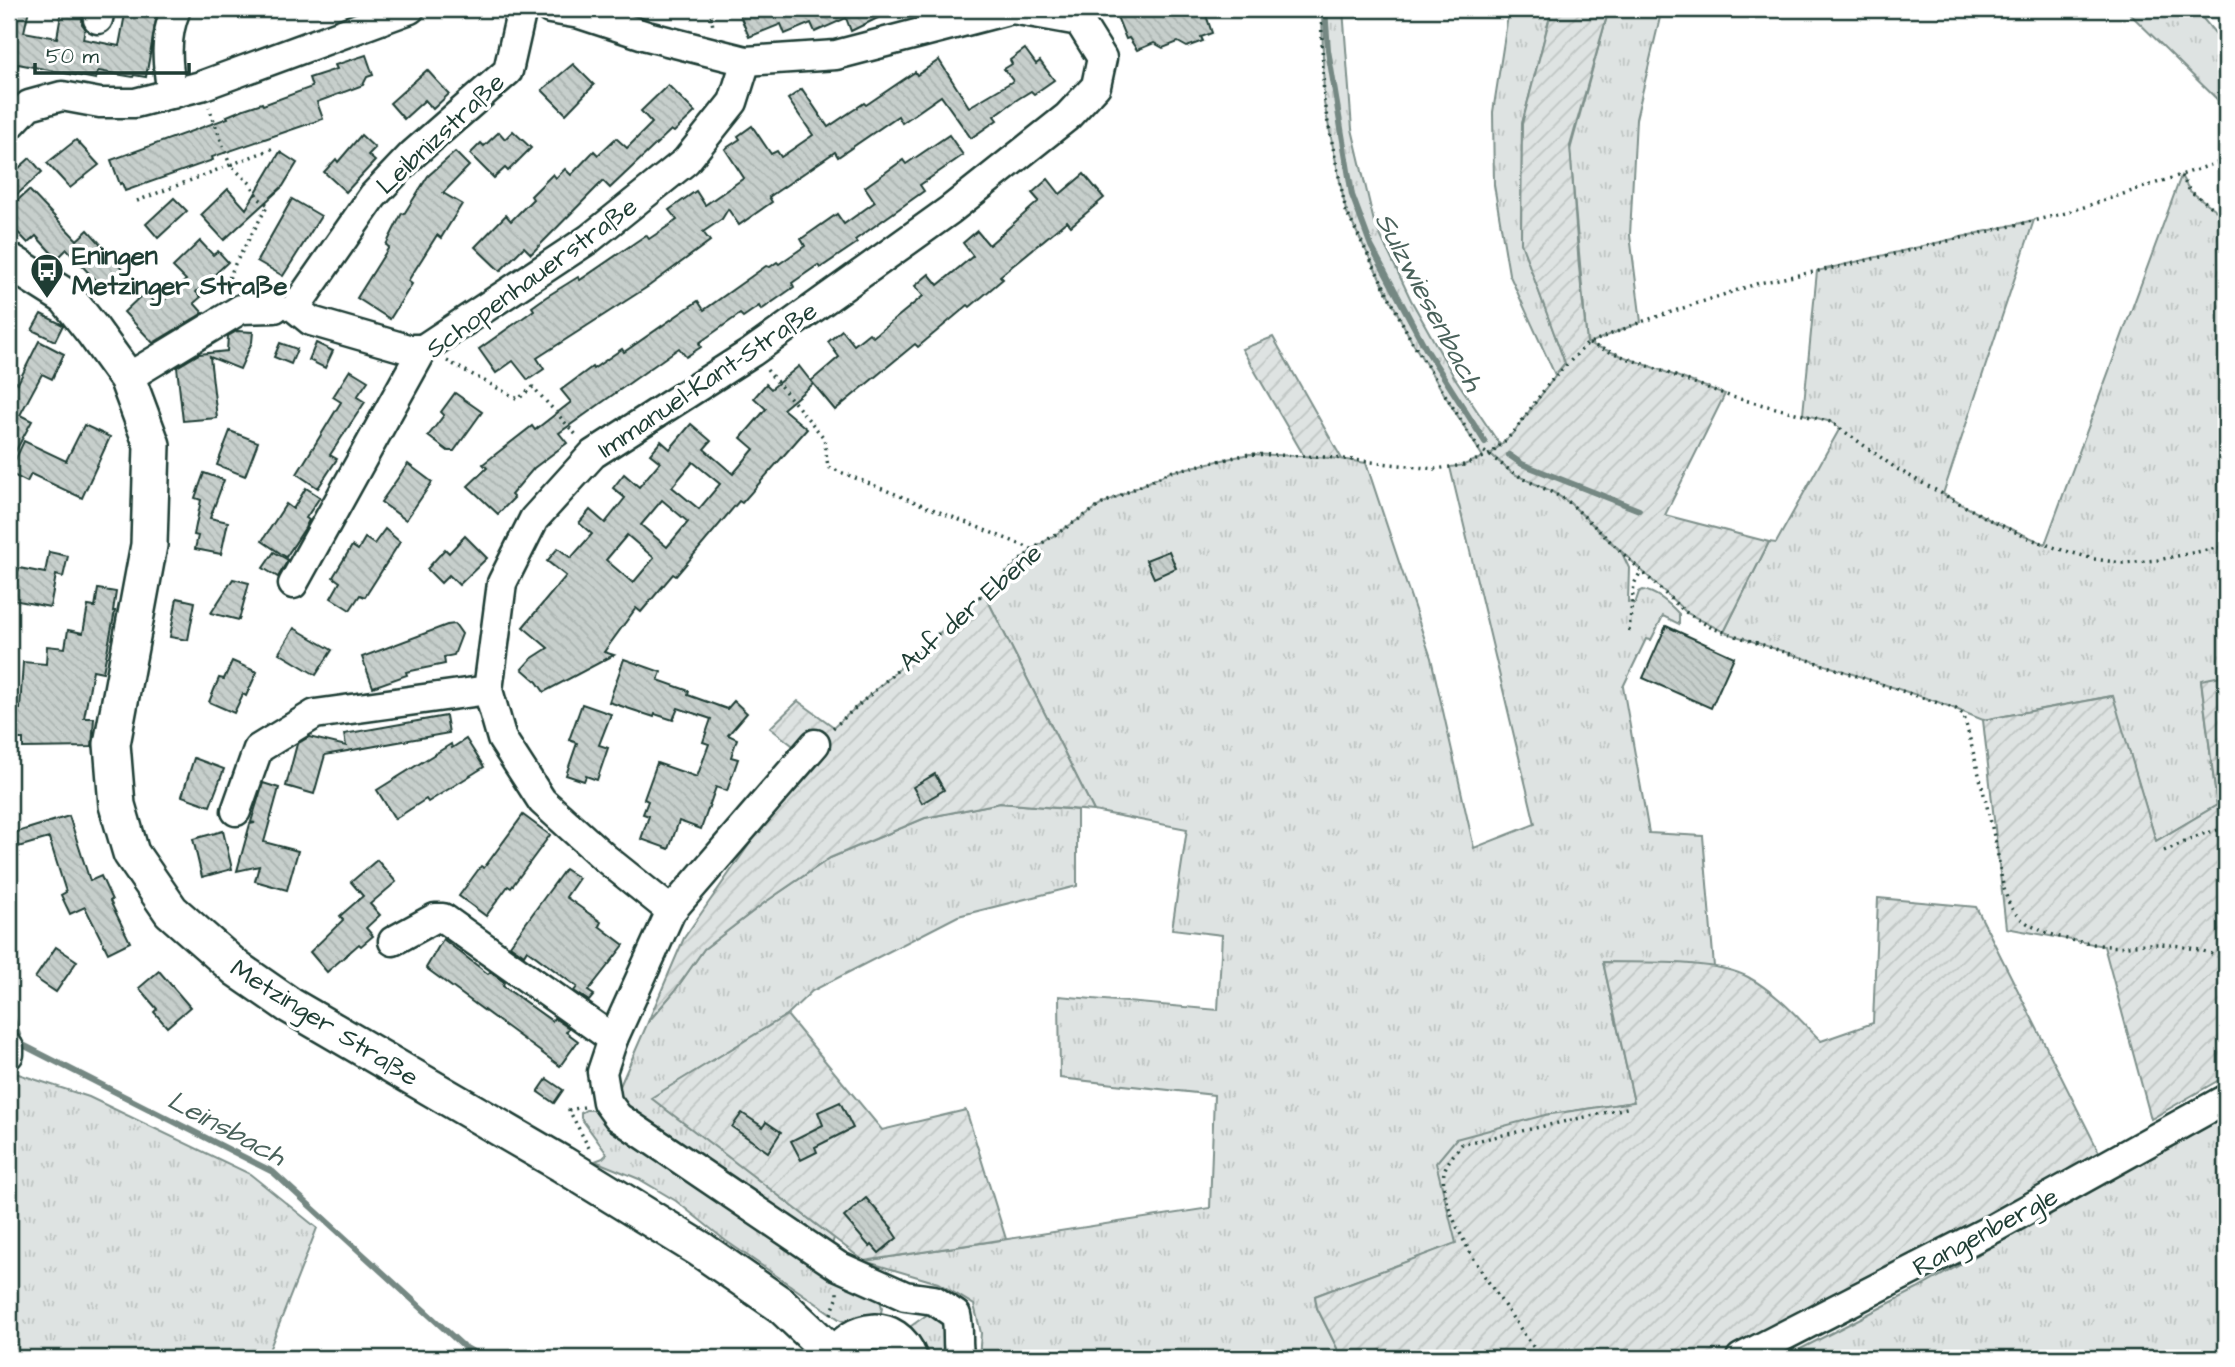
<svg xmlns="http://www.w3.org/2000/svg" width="2235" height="1367" font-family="'Architects Daughter',sans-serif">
  <defs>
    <pattern id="grass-tufts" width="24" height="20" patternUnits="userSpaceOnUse" patternTransform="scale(1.75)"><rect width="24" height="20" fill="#dee3e2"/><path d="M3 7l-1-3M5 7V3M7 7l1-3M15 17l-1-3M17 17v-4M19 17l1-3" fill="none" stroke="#bec4c2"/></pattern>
    <pattern id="garden-furrows" width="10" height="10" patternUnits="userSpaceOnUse" patternTransform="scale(1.75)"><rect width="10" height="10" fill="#dee3e2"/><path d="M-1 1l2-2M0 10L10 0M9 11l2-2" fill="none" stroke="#bec4c2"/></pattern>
    <pattern id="building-back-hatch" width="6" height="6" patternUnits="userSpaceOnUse" patternTransform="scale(1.75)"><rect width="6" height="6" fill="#c7cfcc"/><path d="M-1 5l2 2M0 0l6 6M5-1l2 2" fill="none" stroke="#aab3b0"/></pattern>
  </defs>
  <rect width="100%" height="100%" fill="#fff"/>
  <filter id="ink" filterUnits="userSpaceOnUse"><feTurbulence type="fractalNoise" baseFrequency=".0143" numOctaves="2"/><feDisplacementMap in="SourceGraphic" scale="14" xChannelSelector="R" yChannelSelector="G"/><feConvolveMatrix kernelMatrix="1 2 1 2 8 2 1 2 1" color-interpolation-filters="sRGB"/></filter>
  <g filter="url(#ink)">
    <!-- grass -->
    <g fill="url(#grass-tufts)" stroke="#7e908b" stroke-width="2">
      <path d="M1322,9H1343L1352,129L1374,222L1411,300L1453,375L1500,445L1491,455L1512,473L1551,491L1570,503L1622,553L1629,568L1628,602L1635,604L1639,592L1643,590C1658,593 1669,603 1679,614V624L1663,616L1651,640L1646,639L1623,687L1649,833L1703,836L1714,967L1603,962L1634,1102L1545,1115L1457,1243L1315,1296L1317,1308L1342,1358H979L981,1333L974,1305L938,1283L864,1261L1210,1208L1214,1095L1060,1078L1059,996L1218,1010L1222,935L1172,929L1187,829L1094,811L984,593L1033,549L1104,503L1170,472L1249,454L1326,457L1366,463L1431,658L1474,848L1535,824L1450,467L1464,465L1483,457L1411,340L1346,211L1324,103Z"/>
      <path d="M1509,9H1552L1522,124L1521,242L1565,363L1555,375L1509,274L1494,185L1493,112Z"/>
      <path d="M1609,9H1662L1636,119L1630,235L1641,322L1587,344L1570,150Z"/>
      <path d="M2125,9H2195L2226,46V108Z"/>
      <path d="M2181,176L2190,191L2226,217V675L2201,681L2217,805L2156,841L2112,696L1983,720L1938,702L1724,632L1769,542L1776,543L1840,428L1831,422L1803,414L1817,271L2034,220L1943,494L1990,520L2045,544Z"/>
      <path d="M1000,803L1077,810V886L958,916L812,991L787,1015L652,1098L834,1238L832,1245L630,1111L617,1093L648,1022L674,992L704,949L764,903L830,858L925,818Z"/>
      <path d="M9,1071L89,1097L250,1174L317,1228L266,1358H9Z"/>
      <path d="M586,1110H598L821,1266L829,1279L854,1286L880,1299L882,1308L880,1317L855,1326L839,1319L726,1241L676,1201L639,1179L595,1161L603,1158L607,1154L581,1118V1113Z"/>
      <path d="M2226,1115V1358H1783L1917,1289Z"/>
      <path d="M928,1314L941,1316L946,1323L950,1358H919L909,1334L911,1326Z"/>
    </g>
    <!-- garden -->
    <g fill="url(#garden-furrows)" stroke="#7e908b" stroke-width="2">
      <path d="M1552,9H1609L1570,146L1579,267L1587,343L1725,394L1665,515L1769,542L1724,632L1687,613L1570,503L1551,491L1512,473L1491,454L1513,433L1565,363L1521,243L1522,124Z"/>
      <path d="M1273,337L1342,459L1304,456L1242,349Z"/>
      <path d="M984,593L1094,811L1000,803L925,818L830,858L764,903L704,949L674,992L648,1022L684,938L755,836L818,765L770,728L798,701L834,727Z"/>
      <path d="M2226,675V1076L2151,1119L2104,946L2006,928L1983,720L2113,696L2156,841L2217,805L2201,680Z"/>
      <path d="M1878,898L1976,907L2102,1158L1734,1358H1342L1317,1308L1315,1296L1456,1243L1436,1163L1456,1139L1545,1115L1634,1102L1603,962C1642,963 1715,959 1748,977C1777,993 1798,1018 1821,1041L1873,1023Z"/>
      <path d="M787,1015L882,1130L966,1110L1006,1239L864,1261L651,1098Z"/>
    </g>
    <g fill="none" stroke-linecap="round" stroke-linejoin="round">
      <!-- stream -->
      <g stroke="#758883" stroke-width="6">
        <path d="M1325,9L1328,50L1352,195L1371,246L1426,349L1485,442"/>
        <path d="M1509,455L1522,464L1639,510"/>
        <path d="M9,1007L21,1044L273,1172L463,1346L484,1358"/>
      </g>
    </g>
    <!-- building -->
    <g fill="url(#building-back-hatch)" stroke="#1f3d34" stroke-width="2" fill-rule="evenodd">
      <path d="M9,9H29L24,32L57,38L62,9H83L82,24L85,28L83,39L119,46L126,9H158L146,77L134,75L133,77L98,71L96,79L18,64L17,72L9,71Z"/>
      <path d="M748,9H896L851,31L846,18L815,32L811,23L785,34L781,24L749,37L739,13Z"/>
      <path d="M1114,9H1204L1212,33L1201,37L1203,41L1187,47L1178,42L1163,48L1154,43L1137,50L1129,38L1126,39Z"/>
      <path d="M1025,49L1036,64L1040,61L1054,80L1034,94L1031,91L1018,99L994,116L997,120L971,138L941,96L902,123L898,116L838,157L835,152L769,197L772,202L739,225L728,209L722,219L703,232L710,241L649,286L537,358L544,369L528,380L513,361L496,373L479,349L534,310L532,307L546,297L578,277L580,280L646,235L649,239L677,220L669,210L696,191L705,205L744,178L725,149L740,139L738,136L752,126L771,154L777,151L781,157L813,135L788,99L802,89L828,127L864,103L866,105L915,72L917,75L939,60L969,107L1013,81L1004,69L1012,64L1010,60Z"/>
      <path d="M366,55L373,75L367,77L363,85L317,102L323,119L212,157L213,160L125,191L122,183L120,184L111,160L228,118L227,116L244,109L262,103L263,105L312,87L309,78L337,69L335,65Z"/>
      <path d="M573,64L594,85L566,114L542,90Z"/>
      <path d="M427,70L449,94L433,109L425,100L404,119L390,103Z"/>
      <path d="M668,85L695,112L674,132L671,130L610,188L603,181L531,254L524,247L500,271L475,247L506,215L511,221L533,199L531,196L553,174L556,178L565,169L571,175L594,151L598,155L616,138L627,148L652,123L641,111Z"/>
      <path d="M513,131L531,148L508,171L505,168L494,178L470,154L481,143L484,146L499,132L505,139Z"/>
      <path d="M361,135L375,148L368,155L375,161L346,192L324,172L336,159L338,162Z"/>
      <path d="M949,135L963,155L920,185L924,191L855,240L857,243L820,268L818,265L792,283L794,287L761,310L759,306L743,317L740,314L699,343L701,347L686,357L679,348L559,433L567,443L534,468L511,495L514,498L498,514L468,486L487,468L483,464L532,426L535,430L571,402L561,390L592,367L593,369L622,349L624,352L698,301L704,310L766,266L770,267L777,262L779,264L805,246L801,239L837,214L844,224L875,202L865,187L903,160L906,164Z"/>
      <path d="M76,140L99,165L70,188L47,163Z"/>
      <path d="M280,152L297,163L283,186L224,240L201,215L228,189L246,209Z"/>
      <path d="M455,152L469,166L443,193L462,204L441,238L437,235L408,281L412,284L390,319L357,298L389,247L386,245L402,213L404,214L428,176Z"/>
      <path d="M30,158L42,172L9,202V177Z"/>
      <path d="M1084,174L1104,198L1071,226L1067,221L1000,276L1003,279L970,307L968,305L918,347L915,344L835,410L811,381L839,357L828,342L842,330L854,345L869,333L873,337L923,296L915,286L929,274L938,285L973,256L963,243L977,231L989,245L1039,201L1032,193L1048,179L1060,194Z"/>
      <path d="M29,190L77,240L88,230L124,270L104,290L67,249L57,259L36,236L28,243L9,223V208Z"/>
      <path d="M174,198L187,211L158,238L146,224Z"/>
      <path d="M292,199L321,216L283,276L257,261Z"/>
      <path d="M200,241L213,255L218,251L228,262L196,292L201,297L194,303L203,313L153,343L124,312L145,292L158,306L186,280L173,267Z"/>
      <path d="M41,314L63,325L55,341L32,330Z"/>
      <path d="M237,331L253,332L252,342L240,369L210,357L217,418L183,421L177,367L199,354L227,351L228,336Z"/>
      <path d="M39,341L64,354L52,379L42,374L20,415L32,421L9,463V378L18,383Z"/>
      <path d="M280,343L297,349L291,364L274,357Z"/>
      <path d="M316,343L333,351L325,368L309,360Z"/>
      <path d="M799,366L813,384L783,409L807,429L742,503L739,501L676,576L673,574L641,612L636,608L604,652L614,655L544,692L537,682L522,669L531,659L548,648L523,627L566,576L547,561L558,548L571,558L592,534L579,523L590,510L605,523L625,498L613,488L624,474L639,487L660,462L650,454L661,441L670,449L691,424L711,441L704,449L733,474L754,449L741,438L766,409L754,398L766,384L771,389ZM693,462L720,484L699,509L672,487ZM662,500L688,522L667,547L641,525ZM627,535L654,558L633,583L606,560Z"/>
      <path d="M350,370L368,381L357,397L365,402L330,455L337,459L318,488L297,474L341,402L333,397Z"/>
      <path d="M455,393L482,412L454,451H448L428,436L444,415L441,412Z"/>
      <path d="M84,425L110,437L82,498L31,474L27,482L9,473L24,441L66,461Z"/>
      <path d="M230,431L258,442L245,476L217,465Z"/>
      <path d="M408,464L432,482L406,520L381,502Z"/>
      <path d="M204,473L224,480L210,518L228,522L221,554L195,549L198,536L194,535L201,500L195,498Z"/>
      <path d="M306,488L320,497L306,518L309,520L305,528L286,557L262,541L286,504L293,509Z"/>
      <path d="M385,529L400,542L365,597L360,595L350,610L331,598L340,582L333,577L352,546L358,550L365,538L374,544Z"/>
      <path d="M465,536L487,558L459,585L449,575L441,583L427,569L445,549L449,553Z"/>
      <path d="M1169,551L1176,568L1154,578L1146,560Z"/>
      <path d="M49,552L68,556L63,577L56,575L50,607L13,600L19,568L45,573Z"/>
      <path d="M274,552L288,560L278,577L263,568Z"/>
      <path d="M233,579L249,583L239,620L211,613Z"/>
      <path d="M98,589L116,592L113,611H115L103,672L93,670L84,718H94L92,747L23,748V739H9V709H20L23,662L46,664L47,646L65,648L68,630L83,633L88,606L95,607Z"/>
      <path d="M177,598L195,602L188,640L170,637Z"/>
      <path d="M455,624L462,634L454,655L444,657L445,664L406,672L407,675L373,687L362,657L447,625Z"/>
      <path d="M1666,626L1734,657L1711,708L1643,678Z"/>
      <path d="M294,628L332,650L316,675L279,653Z"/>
      <path d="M624,659L661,672L658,680L689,691L688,695L727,709L734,701L747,713L728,735L737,739L731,757L738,759L727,791L716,787L701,829L679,821L669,849L641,839L649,816L643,814L648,801L644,799L657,763L697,777L709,744L703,742L711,719L678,708L673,720L655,714L654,717L609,702Z"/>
      <path d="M232,661L257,672L246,696L243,694L234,713L209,702L219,678L224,679Z"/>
      <path d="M582,704L611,714L599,745L608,748L597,780L586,776L584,781L566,775L577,743L569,740Z"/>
      <path d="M446,716L449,733L325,755L314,794L286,786L297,744L309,737L346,746L344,734Z"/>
      <path d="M466,739L484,767L428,802L426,799L395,819L377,790L451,744L452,748Z"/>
      <path d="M194,758L224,769L210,806L182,796Z"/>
      <path d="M935,774L944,790L922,803L913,787Z"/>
      <path d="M263,783L279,788L264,842L298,851L287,890L255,881L259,866L237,871L250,824L255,823L251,822Z"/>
      <path d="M523,815L550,835L511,888L508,886L486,916L459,896L481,866L484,868Z"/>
      <path d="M69,816L90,881L101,876L112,900L110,901L130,942L108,953L85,907L70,914L61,895L66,892L49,838L18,847L14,833Z"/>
      <path d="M223,831L232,869L202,877L193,839Z"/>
      <path d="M377,860L396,882L370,904L380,915L366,928L373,936L361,946L359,944L327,972L310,952L343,920L340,916L363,896L351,882Z"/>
      <path d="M565,869L579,878L566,897L601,922L599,926L624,945L588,991L594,995L589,1001L574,991L577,987L527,950L524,955L510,945Z"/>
      <path d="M443,939L488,974L490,972L504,982L503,986L552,1021L554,1018L569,1028L566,1032L578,1041L560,1066L426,968Z"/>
      <path d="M56,947L77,961L56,992L35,978Z"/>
      <path d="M159,971L190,1007L167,1027L154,1012L157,1009L139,988Z"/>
      <path d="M547,1079L563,1090L554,1103L538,1092Z"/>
      <path d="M840,1102L853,1128L815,1147L817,1152L801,1160L791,1141L823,1125L818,1112Z"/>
      <path d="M742,1113L763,1127L766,1122L781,1132L768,1152L732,1127Z"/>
      <path d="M866,1198L892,1228L891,1229L897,1238L879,1253L872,1245L870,1247L844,1217Z"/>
    </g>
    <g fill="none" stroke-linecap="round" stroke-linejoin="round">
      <defs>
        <g id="minor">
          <path d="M550,9L580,14L647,36L746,61L836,55L1012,9L1079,21L1102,58L1096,86L1067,117L950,210L752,352L593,454L534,519L502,583L488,690L502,739L542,801L605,858L671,911"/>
          <path d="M98,19L100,9"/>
          <path d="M172,94C167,64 164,37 176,9"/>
          <path d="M9,126L29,105L62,96L100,103H135L201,86L410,9"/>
          <path d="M423,349H408L311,321L295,308L373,196L413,154L508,71L522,9"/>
          <path d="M127,378L241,309L275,308"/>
          <path d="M293,584L423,349L589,239L686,161L733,102L746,61"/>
          <path d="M815,744L671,911L613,1039L602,1072L607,1102L618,1117L838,1266L905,1296L934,1300L956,1315C960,1332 956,1343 960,1358"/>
          <path d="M236,811L258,749L315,714L488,690"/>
          <path d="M393,941L435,918H443L613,1039"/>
          <path d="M9,1048V1054"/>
          <path d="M1741,1358L1994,1228L2226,1099"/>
        </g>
        <g id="major">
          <path d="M9,261L66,297L93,331L127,378L152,445L149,545L112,744L117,805L131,853L171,911L237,969L289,1005L562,1164L700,1249L781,1305L836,1357"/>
          <path d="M836,1358C852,1326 895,1321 909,1358"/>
        </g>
      </defs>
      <!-- minor casing -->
      <use href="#minor" stroke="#1f3d34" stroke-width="33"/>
      <!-- major casing -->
      <use href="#major" stroke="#1f3d34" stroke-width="40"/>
      <!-- path -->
      <g stroke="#1f3d34" stroke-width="3.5" stroke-dasharray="2 5" stroke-linecap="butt">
        <path d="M710,9L713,27"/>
        <path d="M1321,9L1324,103L1346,211L1411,340L1479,449C1491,455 1500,464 1511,471C1528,483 1551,490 1570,503L1674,602L1687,613L1712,628L1956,709L1964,716C1974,756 1985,796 1994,836C2000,859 2000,888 2012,909C2028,934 2083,944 2110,946C2123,948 2135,944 2148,944C2174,943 2201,949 2226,959"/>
        <path d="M2181,176L2190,191L2226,217"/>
        <path d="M137,201L230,165L209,107"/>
        <path d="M224,291L235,264L268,205L258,198L251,184L230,165L274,148"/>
        <path d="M1589,344L1732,397L1831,422L1897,469L1990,520L2028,538L2059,549L2094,559L2123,563L2158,560L2226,546"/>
        <path d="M447,361L518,399L533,387L578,437"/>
        <path d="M767,370L824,438L828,467L1032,549"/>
        <path d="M1629,631L1634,584L1641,571"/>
        <path d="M833,728L1033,549L1104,503L1170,472L1249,454L1326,457L1435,469L1464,465L1491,454L1513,433L1549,383L1587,344L1641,322L1759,283L1843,266L2066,213L2226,160"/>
        <path d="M2164,851L2203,834L2226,828"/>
        <path d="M584,1107L569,1110L589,1148"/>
        <path d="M9,1246L17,1358"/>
        <path d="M831,1314L837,1299V1292"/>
        <path d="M1541,1358C1514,1318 1436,1219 1444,1172C1446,1163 1456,1152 1462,1144L1631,1107"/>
      </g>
      <!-- minor -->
      <use href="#minor" stroke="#fff" stroke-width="28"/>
      <!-- major -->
      <use href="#major" stroke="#fff" stroke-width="35"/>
    </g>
  </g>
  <!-- icons -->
  <defs>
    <symbol id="bus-pin" viewBox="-11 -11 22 30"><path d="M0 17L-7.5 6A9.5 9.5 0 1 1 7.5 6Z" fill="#1f3d34" stroke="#fff"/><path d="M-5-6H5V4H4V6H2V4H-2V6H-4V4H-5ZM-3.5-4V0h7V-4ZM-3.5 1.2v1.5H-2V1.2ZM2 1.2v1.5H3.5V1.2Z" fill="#fff"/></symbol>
  </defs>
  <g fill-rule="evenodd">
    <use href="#bus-pin" x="28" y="251" width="38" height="52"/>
  </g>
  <g text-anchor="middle" stroke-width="7" stroke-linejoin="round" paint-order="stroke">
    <!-- street labels -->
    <g font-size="26" fill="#1f3d34" stroke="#fff">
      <text transform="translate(440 133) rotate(-43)" y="9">Leibnizstraße</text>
      <text transform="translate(531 277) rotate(-36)" y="9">Schopenhauerstraße</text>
      <text transform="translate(707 379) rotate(-34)" y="9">Immanuel-Kant-Straße</text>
      <text transform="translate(970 607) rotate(-41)" y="9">Auf der Ebene</text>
      <text transform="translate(325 1022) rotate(32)" y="9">Metzinger Straße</text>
      <text transform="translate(1985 1231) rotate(-28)" y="9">Rangenbergle</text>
    </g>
    <!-- poi labels -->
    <g font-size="26" font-weight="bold" fill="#1f3d34" stroke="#fff" text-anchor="start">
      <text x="72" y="264">Eningen<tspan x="72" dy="30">Metzinger Straße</tspan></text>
    </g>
    <!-- water labels -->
    <g font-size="28" font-style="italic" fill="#4a625b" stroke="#fff">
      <text transform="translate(1430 301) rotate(62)" y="10">Sulzwiesenbach</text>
      <text transform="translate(227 1127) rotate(28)" y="10">Leinsbach</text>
    </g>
  </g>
  <!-- margin -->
  <rect width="2235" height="1367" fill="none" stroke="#fff" stroke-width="35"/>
  <rect x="18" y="18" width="2200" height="1332" fill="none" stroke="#1f3d34" stroke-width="2.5" filter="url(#ink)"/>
  <!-- scale -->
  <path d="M35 63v10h154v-10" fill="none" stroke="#1f3d34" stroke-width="3.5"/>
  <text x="46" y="63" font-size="21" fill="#1f3d34" stroke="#ffffff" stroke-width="5" paint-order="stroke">50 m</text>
</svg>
